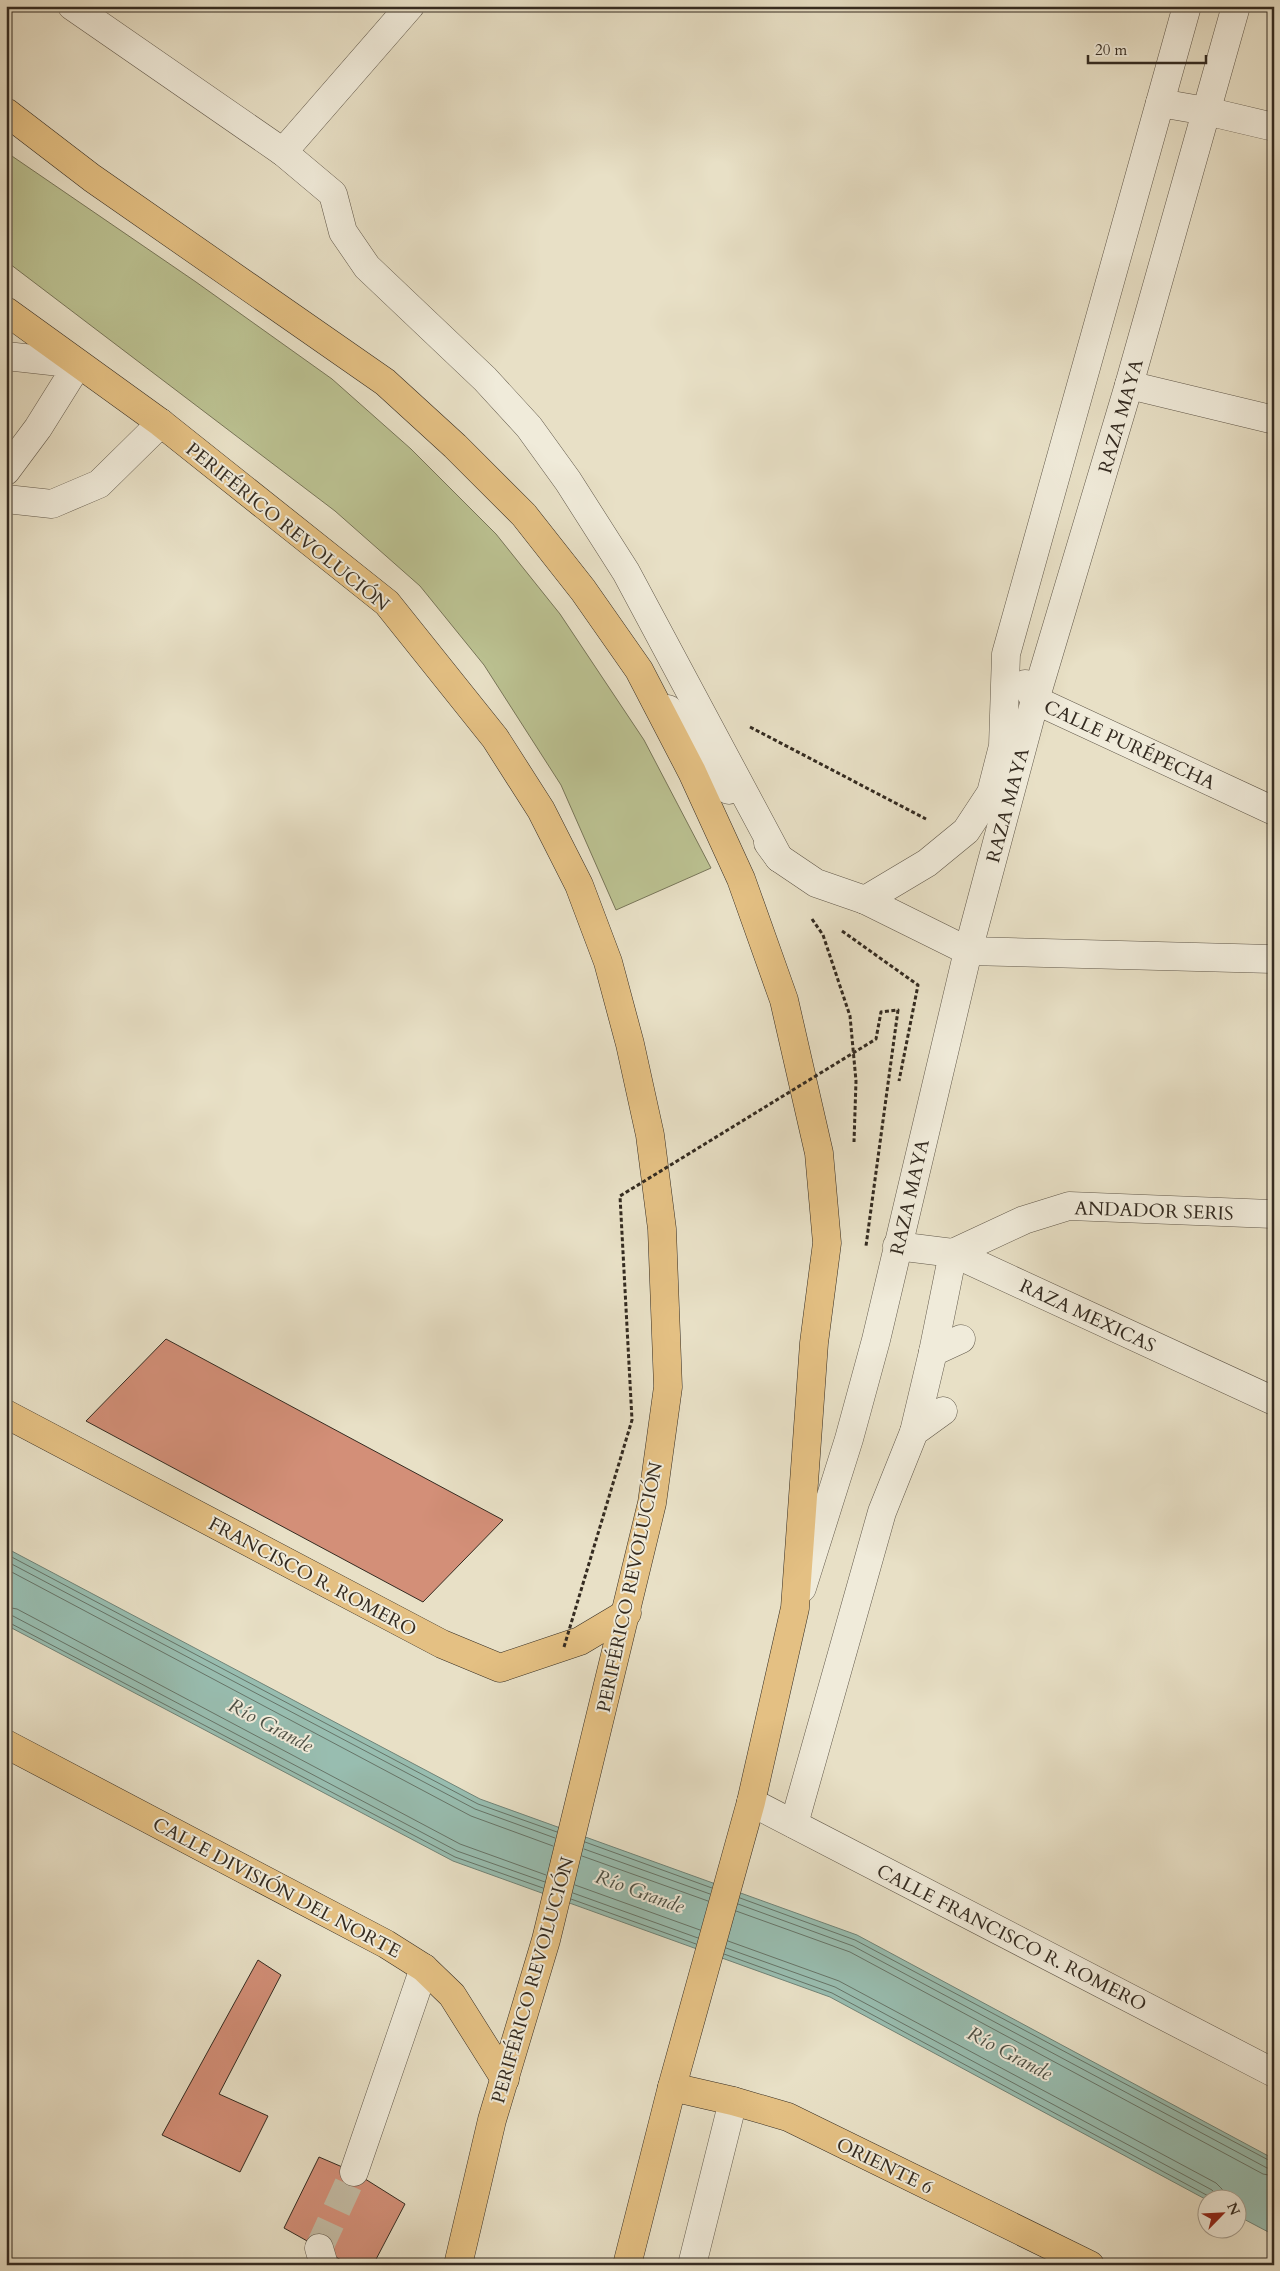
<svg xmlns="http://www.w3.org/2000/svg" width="1280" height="2271" font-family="Cardo,serif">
  <rect width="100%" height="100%" fill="#e8e0c6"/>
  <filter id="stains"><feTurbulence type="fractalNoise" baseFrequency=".004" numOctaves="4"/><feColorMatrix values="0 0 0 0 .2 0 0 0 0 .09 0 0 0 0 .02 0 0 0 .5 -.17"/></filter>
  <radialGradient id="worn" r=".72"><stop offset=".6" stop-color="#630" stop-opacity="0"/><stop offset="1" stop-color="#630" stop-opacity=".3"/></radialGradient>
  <!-- green -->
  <path fill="#bbc191" stroke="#787659" d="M6,152L196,282L332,379L411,449L496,534L560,614L644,740L711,868L616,910L561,785L484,665L420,586L335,511L6,261Z"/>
  <!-- water -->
  <path fill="#98bdb0" stroke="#708377" d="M6,1548L480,1799L857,1935L1274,2159V2235L1238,2216V2198L1207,2200L830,1997L453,1861L6,1625Z"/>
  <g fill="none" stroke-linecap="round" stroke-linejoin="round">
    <!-- shore -->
    <g stroke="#667468" stroke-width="1">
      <path d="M6,1554L478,1804L557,1832"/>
      <path d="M6,1561L475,1809L555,1838"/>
      <path d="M6,1569L471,1816L553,1846"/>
      <path d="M6,1607L17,1609L460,1844L546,1875"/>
      <path d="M6,1614L13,1616L457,1851L545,1882"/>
      <path d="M6,1621L455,1857L543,1888"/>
      <path d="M585,1842L712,1888"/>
      <path d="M584,1849L710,1894"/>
      <path d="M582,1856L708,1901"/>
      <path d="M575,1885L700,1930"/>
      <path d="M573,1893L698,1938"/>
      <path d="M740,1898L855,1940L1274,2163"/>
      <path d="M571,1899L696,1944"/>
      <path d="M738,1904L853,1946L1267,2168L1274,2169"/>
      <path d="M736,1911L850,1952L1263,2174L1274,2176"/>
      <path d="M728,1941L839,1981L1216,2183L1222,2189L1226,2198"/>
      <path d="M726,1948L835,1987L1212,2190L1219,2198"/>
      <path d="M724,1954L832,1993L1212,2198"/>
    </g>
  </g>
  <!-- building -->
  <g fill="#d38f78" stroke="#342b21">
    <path d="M166,1339L503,1520L423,1602L86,1421Z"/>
    <path d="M258,1960L281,1975L219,2094L268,2116L240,2172L162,2135Z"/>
    <path d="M319,2157L354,2172L405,2204L373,2265H350L284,2228Z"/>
  </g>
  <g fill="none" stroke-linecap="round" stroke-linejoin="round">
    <!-- minor-tunnel -->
    <path stroke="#c4bca5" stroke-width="28" stroke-dasharray="28 14" stroke-linecap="butt" d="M319,2248L354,2172"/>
    <defs>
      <g id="minor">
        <path d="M72,6L283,152L333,194L343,232L367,267L485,379L529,427L568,481L626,572L779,858"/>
        <path d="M1160,103L1206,111L1274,127"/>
        <path d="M283,152L410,6"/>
        <path d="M6,356L78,364L38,428L6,471"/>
        <path d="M1129,385L1274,420"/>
        <path d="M6,499L52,504L99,484L161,423"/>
        <path d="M1025,684L1035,700L1274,811"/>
        <path d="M668,709L729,790"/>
        <path d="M768,843L779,858L816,883L865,900L968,951L1274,959"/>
        <path d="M865,900L927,863L966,831L991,793L1003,746L1006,654L1187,6"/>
        <path d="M897,1246L953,1253L1274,1401"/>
        <path d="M933,1352L953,1253L1024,1220L1069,1206L1274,1214"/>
        <path d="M914,1432L933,1352L961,1339"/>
        <path d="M802,1588L849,1439L876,1340L968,951L1035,700L1129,385L1236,6"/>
        <path d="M751,1802L1274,2073"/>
        <path d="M794,1824L882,1512L914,1432L943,1411"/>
        <path d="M354,2172L424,1968"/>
        <path d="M319,2248L324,2265"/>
        <path d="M692,2265L733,2101"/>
      </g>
      <g id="major">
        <path d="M6,1414L442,1644L500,1668L580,1641L627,1613"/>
        <path d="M6,1744L386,1944L424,1968L452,1995L505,2079"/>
        <path d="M672,2087L733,2101L788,2117L1090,2265"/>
      </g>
      <g id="highway">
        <path d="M6,112L92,178L385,382L455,446L524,515L583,590L639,670L692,772L741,879L784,1000L819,1153L827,1243L814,1343L795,1608L751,1802L672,2087L627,2265"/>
        <path d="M6,311L161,423L387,603L495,738L541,810L579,885L608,962L630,1044L650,1135L662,1229L668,1387L652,1503L546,1940L492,2120L458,2265"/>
      </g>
    </defs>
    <!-- minor casing -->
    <use href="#minor" stroke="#61584a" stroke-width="29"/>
    <!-- major casing -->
    <use href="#major" stroke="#342b21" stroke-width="29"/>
    <!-- highway casing -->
    <use href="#highway" stroke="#342b21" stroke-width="29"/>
    <!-- path -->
    <g stroke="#342b21" stroke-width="3" stroke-dasharray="4 2.5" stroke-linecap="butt">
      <path d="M750,727L926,819"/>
      <path d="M812,919L823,935L850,1016L856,1081L854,1142"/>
      <path d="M842,931L918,985L899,1081"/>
    </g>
    <!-- minor -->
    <use href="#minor" stroke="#f0ebda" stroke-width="28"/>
    <!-- major -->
    <use href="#major" stroke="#e4c083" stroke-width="28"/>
    <!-- highway -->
    <use href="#highway" stroke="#e4c083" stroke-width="28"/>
    <!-- path-bridge -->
    <path stroke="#342b21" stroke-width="3" stroke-dasharray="4 2.5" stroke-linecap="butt" d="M564,1647L632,1420L620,1196L876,1039L881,1012L898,1010L866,1246"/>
  </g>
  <g text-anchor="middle" stroke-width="4" stroke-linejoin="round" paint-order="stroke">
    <!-- street labels -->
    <g font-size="19" fill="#342b21" stroke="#f0ebda">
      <text transform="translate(1120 416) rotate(-74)" y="7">RAZA MAYA</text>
      <text transform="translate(288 526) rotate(39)" y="7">PERIFÉRICO REVOLUCIÓN</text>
      <text transform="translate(1130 744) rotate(25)" y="7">CALLE PURÉPECHA</text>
      <text transform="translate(1007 805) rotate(-75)" y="7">RAZA MAYA</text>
      <text transform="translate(909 1197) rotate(-77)" y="7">RAZA MAYA</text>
      <text transform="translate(1154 1210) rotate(2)" y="7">ANDADOR SERIS</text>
      <text transform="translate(1088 1315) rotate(25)" y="7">RAZA MEXICAS</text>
      <text transform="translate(313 1576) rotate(28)" y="7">FRANCISCO R. ROMERO</text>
      <text transform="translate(629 1587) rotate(-78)" y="7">PERIFÉRICO REVOLUCIÓN</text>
      <text transform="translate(277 1887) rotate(28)" y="7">CALLE DIVISIÓN DEL NORTE</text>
      <text transform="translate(1012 1937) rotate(27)" y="7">CALLE FRANCISCO R. ROMERO</text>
      <text transform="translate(532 1980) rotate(-74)" y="7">PERIFÉRICO REVOLUCIÓN</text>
      <text transform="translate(885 2165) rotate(26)" y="7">ORIENTE 6</text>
    </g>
    <!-- water labels -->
    <g font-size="20" font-style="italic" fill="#4d5045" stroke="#f0ebda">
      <text transform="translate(271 1725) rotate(28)" y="7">Río Grande</text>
      <text transform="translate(640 1891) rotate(20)" y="7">Río Grande</text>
      <text transform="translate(1010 2053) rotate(28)" y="7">Río Grande</text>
    </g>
  </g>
  <!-- margin -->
  <rect width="1280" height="2271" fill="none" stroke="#e8e0c6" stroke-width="25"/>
  <rect x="8" y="8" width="1265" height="2256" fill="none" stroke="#342b21" stroke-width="2.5"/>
  <rect x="12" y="12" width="1255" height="2246" fill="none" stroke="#342b21"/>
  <!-- north arrow -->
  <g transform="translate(1222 2214) rotate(66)"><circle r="24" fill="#f0ebda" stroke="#a59e90"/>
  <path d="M0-4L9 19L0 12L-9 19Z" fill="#8f2418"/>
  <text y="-8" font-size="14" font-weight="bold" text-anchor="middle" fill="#342b21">N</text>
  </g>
  <!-- scale -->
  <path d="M1088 55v8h118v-8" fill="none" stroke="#342b21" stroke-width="2.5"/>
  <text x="1095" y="55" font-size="15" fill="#342b21" stroke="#f0ebda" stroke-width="4" paint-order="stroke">20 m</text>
  <rect width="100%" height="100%" filter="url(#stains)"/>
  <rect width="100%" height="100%" fill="url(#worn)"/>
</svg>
